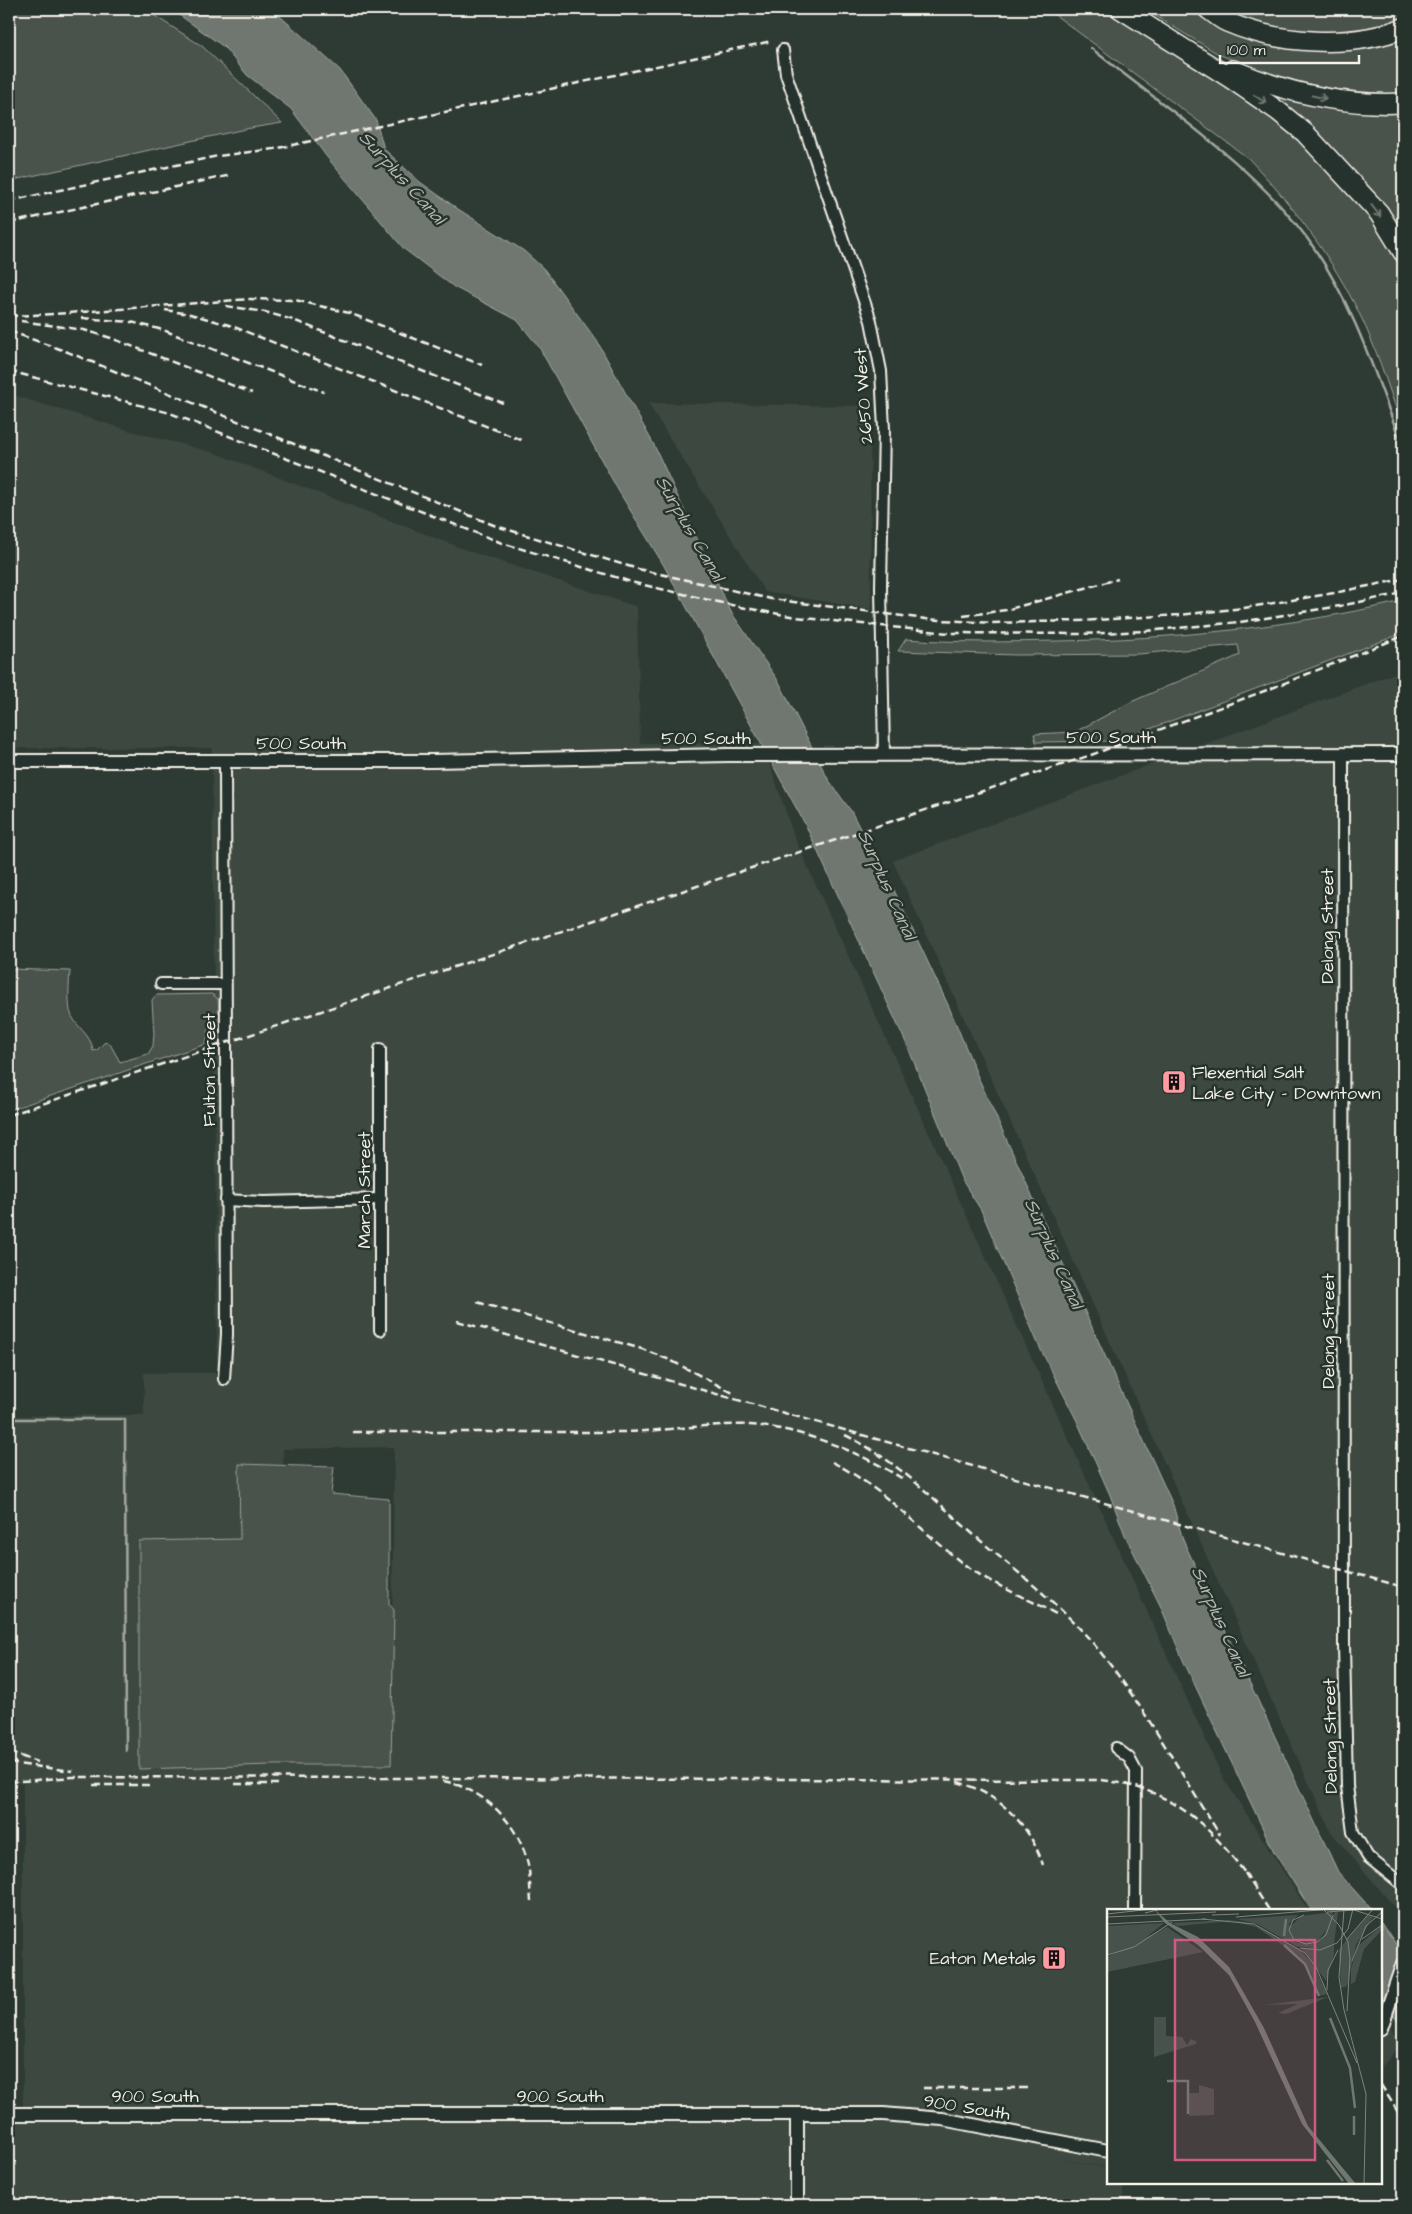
<svg xmlns="http://www.w3.org/2000/svg" width="1412" height="2214" font-family="'Architects Daughter',sans-serif">
  <rect width="100%" height="100%" fill="#2e3b34"/>
  <filter id="ink" filterUnits="userSpaceOnUse"><feTurbulence type="fractalNoise" baseFrequency=".02" numOctaves="2"/><feDisplacementMap in="SourceGraphic" scale="10" xChannelSelector="R" yChannelSelector="G"/><feConvolveMatrix kernelMatrix="1 2 1 2 8 2 1 2 1" color-interpolation-filters="sRGB"/></filter>
  <g filter="url(#ink)">
    <!-- built -->
    <g fill="#3c4841" fill-rule="evenodd">
      <path d="M9,394L131,431L215,453L466,550L637,607L640,743L763,744L795,839L1222,1776L1308,1910H1108V2167L1058,2159L1108,2168V2183H1123V2205H9V2107H23V1783L9,1784V1416L144,1415V1373H217L212,748H9ZM394,1447L391,1766H148L284,1542L283,1449Z"/>
      <path d="M648,403L870,406L871,609L765,592Z"/>
      <path d="M1403,670V1917L1331,1832L893,861Z"/>
      <path d="M1381,2015L1402,2044L1381,2067Z"/>
    </g>
    <!-- green -->
    <g fill="#48524c" stroke="#9ea29a">
      <path d="M9,9H144L202,46L282,123L245,129L9,181Z"/>
      <path d="M1047,9H1108L1255,102L1315,151L1391,241L1403,263V428C1391,395 1381,362 1367,330C1339,267 1296,208 1248,158Z"/>
      <path d="M1144,9H1194L1205,17L1253,37L1403,32V99L1365,98L1265,75L1255,68L1220,55Z"/>
      <path d="M1215,9H1403V21L1358,33L1272,31Z"/>
      <path d="M1273,91L1403,110V240L1269,98Z"/>
      <path d="M1403,601V633L1118,741L1036,742L1034,734L1075,732L1131,702L1240,655L1238,645L1138,654L1016,655L898,651L906,639C956,643 1007,642 1057,641C1174,639 1290,627 1403,601Z"/>
      <path d="M9,969L70,971C69,984 68,998 70,1011C74,1027 92,1034 93,1051L97,1050L105,1042L110,1044L120,1062L148,1054L153,1046L154,1034L152,1000L156,995L212,994L218,999L220,1024L209,1027L206,1044L9,1110Z"/>
      <path d="M239,1464L334,1467L331,1494L389,1499V1604L394,1610L391,1765H272L139,1769V1541L240,1539Z"/>
    </g>
    <!-- water -->
    <g fill="#6f7770" stroke="#a4a8a0">
      <path d="M171,9H272L340,70L376,120L384,149L420,182L458,209L524,251L544,269L597,341L654,445L731,612L779,682L828,779L851,811L874,856L892,886L949,1007L978,1077L1173,1505L1183,1540L1338,1872L1372,1910H1311L1274,1852L1183,1660L1160,1605L1125,1535L1110,1495L1077,1421L1039,1346L981,1210L962,1180L907,1045L805,824L663,564L618,490L539,347L517,320L454,287L404,249L326,156L291,109L247,75L224,47Z"/>
      <path d="M1381,1922L1403,1955V2026L1381,2001Z"/>
    </g>
    <g fill="none" stroke-linecap="round" stroke-linejoin="round">
      <!-- stream -->
      <g stroke="#a4a8a0" stroke-width="2.5">
        <path d="M1091,48C1165,108 1249,161 1307,238C1353,301 1376,376 1403,448"/>
        <path d="M9,1419H125L126,1751"/>
      </g>
      <defs>
        <g id="minor">
          <path d="M783,50L786,74L871,321L881,371L884,429L881,587L884,755"/>
          <path d="M1343,754L1344,1645L1347,1786L1353,1832L1368,1857L1403,1885"/>
          <path d="M161,984H225"/>
          <path d="M226,1200L264,1202L381,1199"/>
          <path d="M380,1330V1049"/>
          <path d="M224,1379L227,1334L225,761"/>
          <path d="M1116,1748L1129,1758L1136,1771L1135,1910"/>
        </g>
        <g id="tertiary">
          <path d="M9,761H433L728,755L1403,754"/>
          <path d="M1381,2028L1403,1963"/>
          <path d="M9,2114H883L942,2119L1108,2151"/>
          <path d="M797,2114V2205"/>
        </g>
        <g id="motorway">
          <path d="M1121,9L1230,78L1278,111L1305,133L1379,213L1403,252"/>
          <path d="M1208,9C1214,13 1220,19 1227,22C1278,44 1352,49 1403,28"/>
          <path d="M1233,70C1287,93 1344,106 1403,103"/>
        </g>
      </defs>
      <!-- minor casing -->
      <use href="#minor" stroke="#f4f1e8" stroke-width="14"/>
      <!-- tertiary casing -->
      <use href="#tertiary" stroke="#f4f1e8" stroke-width="16"/>
      <!-- motorway casing -->
      <use href="#motorway" stroke="#f4f1e8" stroke-width="22"/>
      <!-- minor -->
      <use href="#minor" stroke="#26332d" stroke-width="10"/>
      <!-- tertiary -->
      <use href="#tertiary" stroke="#26332d" stroke-width="12"/>
      <!-- motorway -->
      <use href="#motorway" stroke="#26332d" stroke-width="19"/>
      <!-- rail -->
      <g stroke="#f4f1e8" stroke-width="2.5" stroke-dasharray="8 4" stroke-linecap="butt">
        <path d="M9,201L218,156L274,149L772,41"/>
        <path d="M9,223L231,175"/>
        <path d="M226,306L265,312L293,320L503,403"/>
        <path d="M165,310L190,314L229,325L524,441"/>
        <path d="M9,316L55,314L250,299L295,300L349,313L482,365"/>
        <path d="M82,318L131,322L163,330L324,392"/>
        <path d="M21,321L84,330L111,338L252,393"/>
        <path d="M9,331L65,351L496,526L638,569L771,599L926,619L991,623L1078,621L1179,615L1244,608L1334,593L1403,579"/>
        <path d="M9,371L170,413L502,543L635,583L740,607L796,617L949,633L1081,634L1146,631L1240,622L1340,606L1403,593"/>
        <path d="M963,616L1006,610L1118,579"/>
        <path d="M9,1115L1091,755L1267,690L1403,636"/>
        <path d="M477,1302L642,1349L670,1360L733,1393"/>
        <path d="M457,1321L1403,1587"/>
        <path d="M353,1432C442,1432 530,1432 618,1432C662,1432 706,1423 750,1425C801,1428 860,1452 903,1479"/>
        <path d="M845,1435C891,1457 928,1493 965,1527C1006,1564 1056,1600 1092,1642C1141,1700 1179,1771 1220,1835"/>
        <path d="M832,1462C882,1487 918,1528 961,1562C991,1585 1026,1597 1058,1615"/>
        <path d="M9,1752L37,1762"/>
        <path d="M9,1763L73,1771"/>
        <path d="M443,1781C485,1789 522,1826 529,1870C530,1880 530,1890 531,1901"/>
        <path d="M9,1782L73,1777L1100,1780C1169,1787 1208,1823 1248,1877"/>
        <path d="M957,1782C998,1793 1030,1824 1043,1865"/>
        <path d="M235,1784H278"/>
        <path d="M93,1785H151"/>
        <path d="M1245,1873L1269,1910"/>
        <path d="M1381,2085L1403,2120"/>
        <path d="M923,2088H1030"/>
      </g>
    </g>
    <!-- one-way arrows -->
    <defs><path id="oneway-shaft" d="M-6 0H5M1.5-3L5.5 0L1.5 3" fill="none" stroke-width="1.6" stroke-linecap="round" stroke-linejoin="round" transform="scale(1.25)"/></defs>
    <g stroke="#6e766e">
      <use href="#oneway-shaft" transform="translate(1319 97) rotate(11)"/>
      <use href="#oneway-shaft" transform="translate(1260 99) rotate(34)"/>
      <use href="#oneway-shaft" transform="translate(1376 211) rotate(52)"/>
    </g>
  </g>
  <!-- icons -->
  <defs>
    <symbol id="building-square" viewBox="-11 -11 22 22"><rect x="-9" y="-9" width="18" height="18" rx="4" fill="#ff9aa2" stroke="#26332d"/><path d="M-4-6H4V6H1V3H-1V6H-4ZM-2.5-4.3h1.7v1.8h-1.7ZM.8-4.3h1.7v1.8H.8ZM-2.5-1h1.7V.8h-1.7ZM.8-1h1.7V.8H.8Z" fill="#111"/></symbol>
  </defs>
  <g fill-rule="evenodd">
    <use href="#building-square" x="1160" y="1068" width="28" height="28"/>
    <use href="#building-square" x="1040" y="1944" width="28" height="28"/>
  </g>
  <g text-anchor="middle" stroke-width="5" stroke-linejoin="round" paint-order="stroke">
    <!-- street labels -->
    <g font-size="18" fill="#f4f1e8" stroke="#26332d">
      <text transform="translate(863 396) rotate(-94)" y="6">2650 West</text>
      <text x="1111" y="743">500 South</text>
      <text x="706" y="744">500 South</text>
      <text x="301" y="749">500 South</text>
      <text transform="translate(1327 926) rotate(-90)" y="6">Delong Street</text>
      <text transform="translate(209 1070) rotate(-90)" y="6">Fulton Street</text>
      <text transform="translate(364 1190) rotate(-90)" y="6">March Street</text>
      <text transform="translate(1328 1331) rotate(-90)" y="6">Delong Street</text>
      <text transform="translate(1330 1736) rotate(-91)" y="6">Delong Street</text>
      <text x="155" y="2102">900 South</text>
      <text x="560" y="2102">900 South</text>
      <text transform="translate(967 2107) rotate(9)" y="6">900 South</text>
    </g>
    <!-- poi labels -->
    <g font-size="18" fill="#f4f1e8" stroke="#26332d" text-anchor="start">
      <text x="1192" y="1078">Flexential Salt<tspan x="1192" dy="21">Lake City - Downtown</tspan></text>
      <text x="1036" y="1964" text-anchor="end">Eaton Metals</text>
    </g>
    <!-- water labels -->
    <g font-size="19" font-style="italic" fill="#b8bab2" stroke="#26332d">
      <text transform="translate(403 177) rotate(48)" y="7">Surplus Canal</text>
      <text transform="translate(691 528) rotate(60)" y="7">Surplus Canal</text>
      <text transform="translate(888 884) rotate(66)" y="7">Surplus Canal</text>
      <text transform="translate(1055 1253) rotate(66)" y="7">Surplus Canal</text>
      <text transform="translate(1222 1621) rotate(66)" y="7">Surplus Canal</text>
    </g>
  </g>
  <!-- overview -->
  <g transform="translate(1107 1909)">
    <rect width="275" height="275" fill="#2e3b34"/>
    <path d="M226,3L223,15L211,32H189L183,18L194,7ZM228,3H231L227,35L216,40L189,37L150,15L130,10L191,6L182,15L190,34L214,31ZM261,6L266,8L249,36L240,77L234,79L232,40ZM121,11L138,13L155,19L193,41L206,55L220,85L212,87L204,64L192,47L149,18L124,12L71,17L65,14ZM57,14L31,35L0,46V17ZM275,16V21L257,40L248,73L244,75V60L251,37ZM60,18L96,43L0,63V48ZM227,36V45L219,72L195,40ZM221,88L179,105L171,104L191,95L157,96ZM47,108H59V127L75,128L80,136L84,130L90,133L89,135L47,148ZM92,176L107,180V206L82,207V184H92Z" fill="#48524c"/>
    <path d="M47,0L63,14L91,28L122,58L157,119L201,217L249,275H242L195,215L148,113L122,66L91,36L58,14Z" fill="#6f7770"/>
    <path fill="none" stroke="#6f7770" stroke-width="2.5" d="M177,27L179,10M177,36L198,55L212,87M223,109L243,159L248,199M60,172H81V205M247,226V207M220,251L236,272"/>
    <path fill="none" stroke="#7d847c" stroke-width="1" d="M237,0L232,68L237,101L259,185L257,275M217,1L232,16L241,33L243,50L240,102M220,3L247,1L275,10M38,4L54,0M0,5L45,0M105,6L132,5M197,6L186,11L182,21L187,31L199,35L210,33L219,26L226,6M0,8L109,3M129,8L224,0M95,10L147,15L198,44L209,58L250,154M0,15L99,10M255,30L275,16M239,31L266,0M193,39L213,41L230,34L241,20L246,0M0,46L27,38L65,13M245,52L259,17L275,3M220,81L221,61L231,41"/>
    <path fill="#d15985" fill-opacity="0.15" stroke="#d15985" stroke-width="2.5" d="M68,31H208V251H68Z"/>
    <rect width="275" height="275" fill="none" stroke="#f4f1e8" stroke-width="2.5"/>
  </g>
  <!-- margin -->
  <rect width="1412" height="2214" fill="none" stroke="#26332d" stroke-width="30"/>
  <rect x="15" y="15" width="1382" height="2184" fill="none" stroke="#f4f1e8" stroke-width="2" filter="url(#ink)"/>
  <!-- scale -->
  <path d="M1220 55v8h139v-8" fill="none" stroke="#f4f1e8" stroke-width="2.5"/>
  <text x="1227" y="55" font-size="15" fill="#f4f1e8" stroke="#26332d" stroke-width="4" paint-order="stroke">100 m</text>
</svg>
